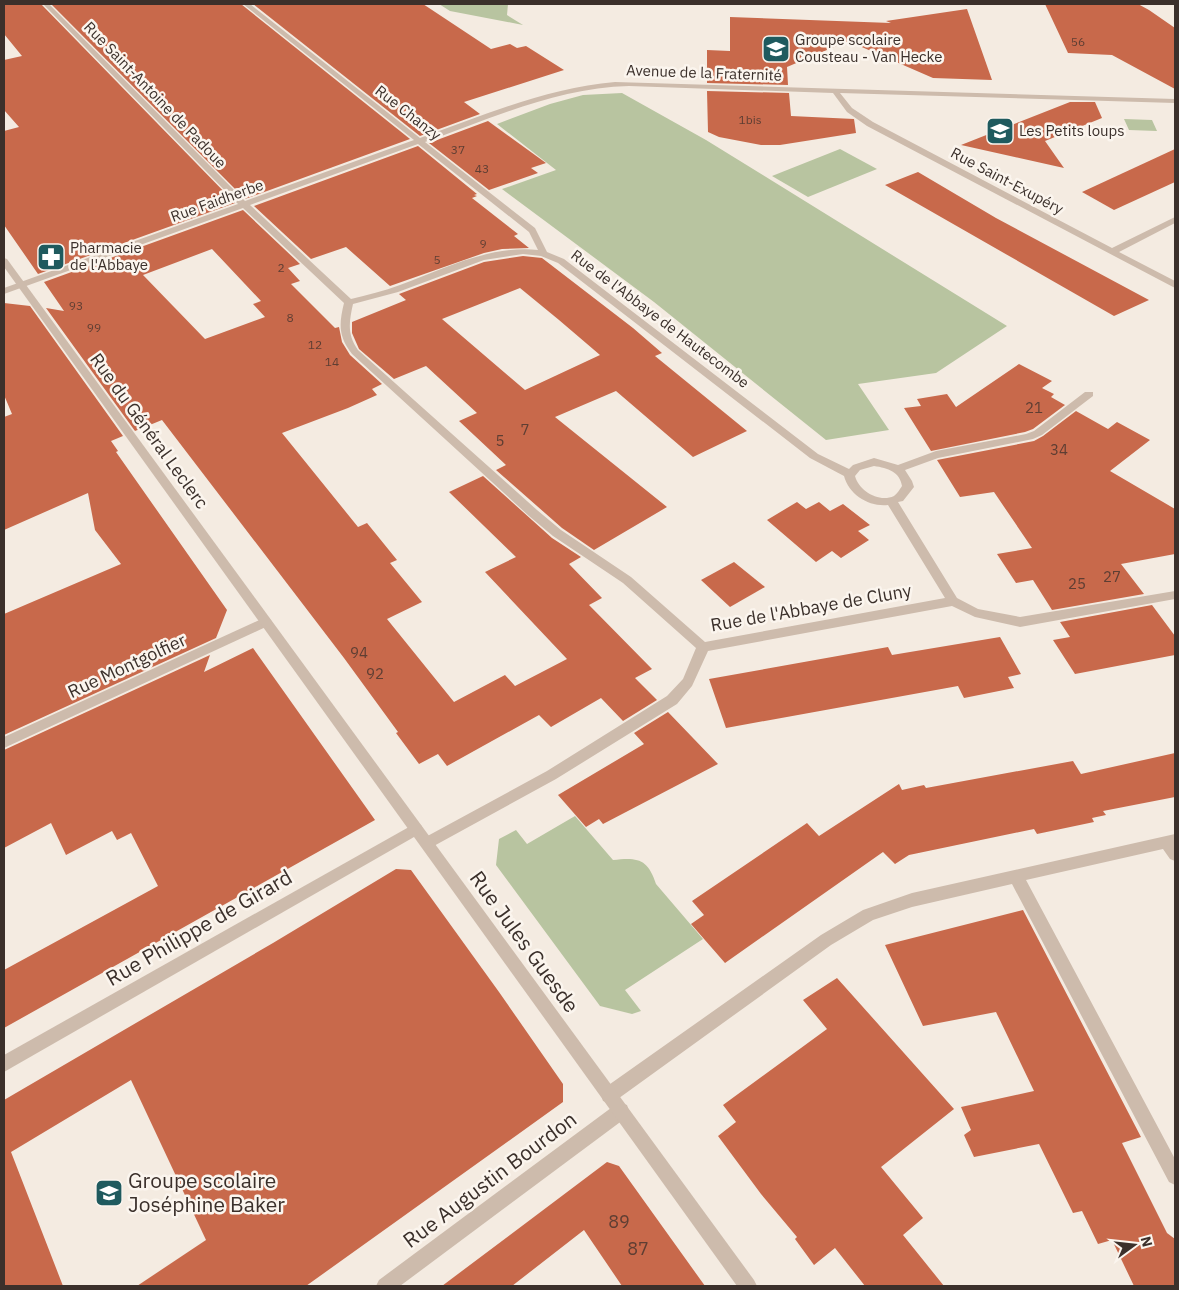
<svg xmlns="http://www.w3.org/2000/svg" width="1179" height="1290" font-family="'IBM Plex Sans',sans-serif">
  <rect width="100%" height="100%" fill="#f4ebe1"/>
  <!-- green -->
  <g fill="#b8c4a0">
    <path d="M439,4H508L507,15L523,25L450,11Z"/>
    <path d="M622,93L706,140L1007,326L936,373L858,384L889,430L826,440L654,302L502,189L556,170L497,124L550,104L583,95Z"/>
    <path d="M1124,119L1152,120L1157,131L1129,130Z"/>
    <path d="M840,149L877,169L808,197L772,176Z"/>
    <path d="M575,816L613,860C638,857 648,859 656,884L703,939L625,990L641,1011L632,1014L600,1006L496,865L499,839L516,830L527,844Z"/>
  </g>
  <!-- building -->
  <g fill="#c8694b" fill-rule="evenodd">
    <path d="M4,4H41L235,203L38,274L4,225V131L19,127L4,110V60L22,56L4,34Z"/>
    <path d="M51,4H241L410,139L245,199Z"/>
    <path d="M253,4H423L491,49L510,44L517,48L526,46L564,70L464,102L480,114L420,136Z"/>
    <path d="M1045,4H1138L1149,10L1175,28V89L1112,55L1068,53Z"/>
    <path d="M967,9L992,80L933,78L848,41L787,67L788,85L707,83V50L730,51V17L891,23L886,21Z"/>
    <path d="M707,91L789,93L791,116L854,119L856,133L780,145H761L719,137L708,132Z"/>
    <path d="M1070,102H1095L1102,118L1045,141L1064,168L961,145Z"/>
    <path d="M488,121L546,163L531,168L538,173L489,190L429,143Z"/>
    <path d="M418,146L477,194L474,195L477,196L472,198L518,234L514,236L529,248L502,249L484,253L390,286L346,247L311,259L254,206Z"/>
    <path d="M1175,149V182L1114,210L1082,192Z"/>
    <path d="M918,172L996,218L1149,300L1114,316L885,185Z"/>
    <path d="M243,210L300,264L288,268L300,281L291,284L335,328L339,327L342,342L350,355L382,384L372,389L377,395L348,408L282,433L358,527L367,523L397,560L390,563L422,602L387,619L454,702L505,675L515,686L567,659L485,572L516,557L449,492L483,476L552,538L581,557L569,564L602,598L589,605L652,669L635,678L657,700L623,721L601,698L551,727L539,715L447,766L438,754L419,764L396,733L398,732L344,658L162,420L135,431L46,308L64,311L44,282ZM212,249L261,301L253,304L265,317L205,339L143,275Z"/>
    <path d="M523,256L542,258L633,328L662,353L655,356L747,431L693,457L616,391L555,417L667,507L594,550L562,528L496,470L506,465L459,421L477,413L426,366L394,379L359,349L352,333V322L406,300L399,294L484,262ZM520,288L559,320L600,355L525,390L442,319Z"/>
    <path d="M4,303L30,306L123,436L111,441L118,451L116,452L227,610L216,638L4,735V614L121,564L95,530L88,493L4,530V417L12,414L4,395Z"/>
    <path d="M1019,364L1052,381L1042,388L1054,394L1051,397L1065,405L1033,429L1025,432L931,451L904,408L921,406L917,399L947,394L956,407Z"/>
    <path d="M1076,411L1108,429L1117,422L1150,440L1110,471L1175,509V554L1121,564L1144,594L1052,610L1033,580L1016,583L997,554L1032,548L994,492L960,497L937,460L1034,441L1043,436Z"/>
    <path d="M797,502L806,509L819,502L830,511L843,504L870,525L858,531L869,540L841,558L832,551L816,562L767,520Z"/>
    <path d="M734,562L765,587L730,607L701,580Z"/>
    <path d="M1152,605L1175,636V655L1075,674L1053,640L1070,637L1060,622Z"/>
    <path d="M1000,637L1021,674L1008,677L1014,688L964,698L958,686L726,728L709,679L888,647L892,655Z"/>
    <path d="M253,648L375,820L4,1028V970L158,886L131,833L117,840L112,831L66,855L51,823L4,848V750L210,655L204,672Z"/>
    <path d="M668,712L718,764L603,824L599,819L586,827L558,795L644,744L634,733Z"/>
    <path d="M1175,753V797L1103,811L1106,815L1092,818L1094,822L1037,834L1034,829L909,855L895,864L883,852L725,963L691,924L704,915L692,901L807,823L819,836L899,784L902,790L924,785L926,788L1073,761L1081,774Z"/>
    <path d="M396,869L411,870L499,992L563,1084V1102L306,1286H137L206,1240L131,1080L11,1152L63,1286H4V1100L273,943Z"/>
    <path d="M1023,910L1141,1137L1122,1143L1167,1233L1175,1239V1286H1134L1112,1240L1098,1244L1082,1211L1073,1213L1039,1144L974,1157L964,1135L971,1130L961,1107L1034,1091L996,1012L923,1026L885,945Z"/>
    <path d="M837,978L954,1109L881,1167L923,1218L903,1235L944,1286H865L835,1248L814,1265L795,1239L797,1237L761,1194L718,1136L736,1122L723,1105L827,1029L803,1000Z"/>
    <path d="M607,1162L619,1166L705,1286H622L584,1230L512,1286H442Z"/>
  </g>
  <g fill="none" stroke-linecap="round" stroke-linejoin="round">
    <!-- minor -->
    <g fill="#cdbbac" fill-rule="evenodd">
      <path d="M43,4H49L245,201L414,140L243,4H250L420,138C484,115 547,88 615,82L1175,99V103L840,93L852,108L873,122L1112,248L1175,217V223L1119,252L1175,281V288L867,126L847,112L833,93L629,86C557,88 492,118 425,142L535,228L547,252L564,259L818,454L849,469L853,465L874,458L898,465L936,451L1026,434L1034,431L1085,392H1093V396L1042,435L1033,439L938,458L905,470L912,481L914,487L903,501L898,502L957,598L978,609L1020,617L1175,591V599L1020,627L975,617L952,606L708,651L692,686L677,704L556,779L432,847L427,849L422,847L420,843L422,839L547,771L667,696L683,679L696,648L623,583L553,536L529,516L352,354C338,336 339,324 344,303L243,208L4,294V288L238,204ZM418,144L529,232L538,250C489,245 444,269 400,285C384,291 367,295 351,299L250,205ZM523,254L541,256L558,263L810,458L844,476C849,495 869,507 888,505L945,598L705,642L631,577L561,530L537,510L358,350C347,335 349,322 353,304L398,292L484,260ZM874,466C888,468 900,472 902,486C900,489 897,494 894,496C879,503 859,491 855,476L860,470Z"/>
      <path d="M266,617L270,619L272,622L270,625L4,748V737Z"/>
      <path d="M416,823L421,825L423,829L421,833L4,1072V1055Z"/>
      <path d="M1175,834V861L1170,859L1163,849L1026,880L1175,1159V1185L1169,1182L1012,884L912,907L873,920L831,945L615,1101L609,1103L603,1101L601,1095L603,1089L821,935L863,910L912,893Z"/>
      <path d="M621,1103L627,1105L629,1111L627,1117L400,1286H376L379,1280L615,1105Z"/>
    </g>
    <!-- tertiary -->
    <path fill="#cdbbac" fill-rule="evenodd" d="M4,258L7,259L754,1280L757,1286H737L4,267Z"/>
  </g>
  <!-- icons -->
  <defs>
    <symbol id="school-square" viewBox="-11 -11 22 22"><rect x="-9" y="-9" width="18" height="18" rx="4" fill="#1f5a5e" stroke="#fbf5ee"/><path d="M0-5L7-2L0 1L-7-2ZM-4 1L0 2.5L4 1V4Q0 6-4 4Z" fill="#fff"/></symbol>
    <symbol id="pharmacy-square" viewBox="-11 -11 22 22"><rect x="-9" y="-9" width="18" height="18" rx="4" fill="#1f5a5e" stroke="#fbf5ee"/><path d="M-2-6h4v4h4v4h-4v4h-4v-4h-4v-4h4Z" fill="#fff"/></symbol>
  </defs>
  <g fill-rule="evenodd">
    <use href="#school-square" x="760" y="33" width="32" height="32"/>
    <use href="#school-square" x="984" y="115" width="32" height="32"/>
    <use href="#pharmacy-square" x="35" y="241" width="32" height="32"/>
    <use href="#school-square" x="93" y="1177" width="32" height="32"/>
  </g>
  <g text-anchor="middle" stroke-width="5" stroke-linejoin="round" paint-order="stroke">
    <!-- far-number labels -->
    <g font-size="12" fill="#5e3e33">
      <text x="1078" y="46">56</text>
      <text x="750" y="124">1bis</text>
      <text x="458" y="154">37</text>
      <text x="482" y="173">43</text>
      <text x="483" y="248">9</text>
      <text x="437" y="264">5</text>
      <text x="281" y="272">2</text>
      <text x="76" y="310">93</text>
      <text x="290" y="322">8</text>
      <text x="94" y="332">99</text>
      <text x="315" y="349">12</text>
      <text x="332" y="366">14</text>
    </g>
    <!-- far-poi labels -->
    <g font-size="15" fill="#3b302b" stroke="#fbf5ee" text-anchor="start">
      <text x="795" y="45">Groupe scolaire<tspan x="795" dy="17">Cousteau - Van Hecke</tspan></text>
      <text x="1019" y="136">Les Petits loups</text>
      <text x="70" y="253">Pharmacie<tspan x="70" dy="17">de l'Abbaye</tspan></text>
    </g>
    <!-- far-street labels -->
    <g font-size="15" fill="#3b302b" stroke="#fbf5ee">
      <text transform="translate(704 73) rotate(2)" y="5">Avenue de la Fraternité</text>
      <text transform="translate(155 95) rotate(46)" y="5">Rue Saint-Antoine de Padoue</text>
      <text transform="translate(408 113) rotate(38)" y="5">Rue Chanzy</text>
      <text transform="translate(1007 181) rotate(28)" y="5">Rue Saint-Exupéry</text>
      <text transform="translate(217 201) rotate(-20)" y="5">Rue Faidherbe</text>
      <text transform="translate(660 319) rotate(37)" y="5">Rue de l'Abbaye de Hautecombe</text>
    </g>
    <!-- number labels -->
    <g font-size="15" fill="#5e3e33">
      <text x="1034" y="413">21</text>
      <text x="525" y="435">7</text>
      <text x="500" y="446">5</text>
      <text x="1059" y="455">34</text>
      <text x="1112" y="582">27</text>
      <text x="1077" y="589">25</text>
      <text x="359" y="658">94</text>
      <text x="375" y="679">92</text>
    </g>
    <!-- street labels -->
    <g font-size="18" fill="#3b302b" stroke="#fbf5ee">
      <text transform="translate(149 431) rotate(54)" y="6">Rue du Général Leclerc</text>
      <text transform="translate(811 608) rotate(-10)" y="6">Rue de l'Abbaye de Cluny</text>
      <text transform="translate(127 666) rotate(-25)" y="6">Rue Montgolfier</text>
    </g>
    <!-- near-number labels -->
    <g font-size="18" fill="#5e3e33">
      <text x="619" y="1228">89</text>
      <text x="638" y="1255">87</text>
    </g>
    <!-- near-street labels -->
    <g font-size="21" fill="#3b302b" stroke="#fbf5ee">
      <text transform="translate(199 928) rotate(-30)" y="7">Rue Philippe de Girard</text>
      <text transform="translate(524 942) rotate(54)" y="7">Rue Jules Guesde</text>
      <text transform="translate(490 1180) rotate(-37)" y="7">Rue Augustin Bourdon</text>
    </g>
    <!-- near-poi labels -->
    <g font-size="21" fill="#3b302b" stroke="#fbf5ee" text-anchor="start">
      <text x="128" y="1188">Groupe scolaire<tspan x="128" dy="24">Joséphine Baker</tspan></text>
    </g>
  </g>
  <!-- border -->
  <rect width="1179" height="1290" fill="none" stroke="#3b302b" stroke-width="10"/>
  <!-- north arrow -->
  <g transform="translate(1134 1245) rotate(75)" stroke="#fbf5ee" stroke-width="4" paint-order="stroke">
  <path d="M0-4L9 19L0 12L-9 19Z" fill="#3b302b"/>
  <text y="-8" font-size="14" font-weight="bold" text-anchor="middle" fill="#3b302b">N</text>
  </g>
</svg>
